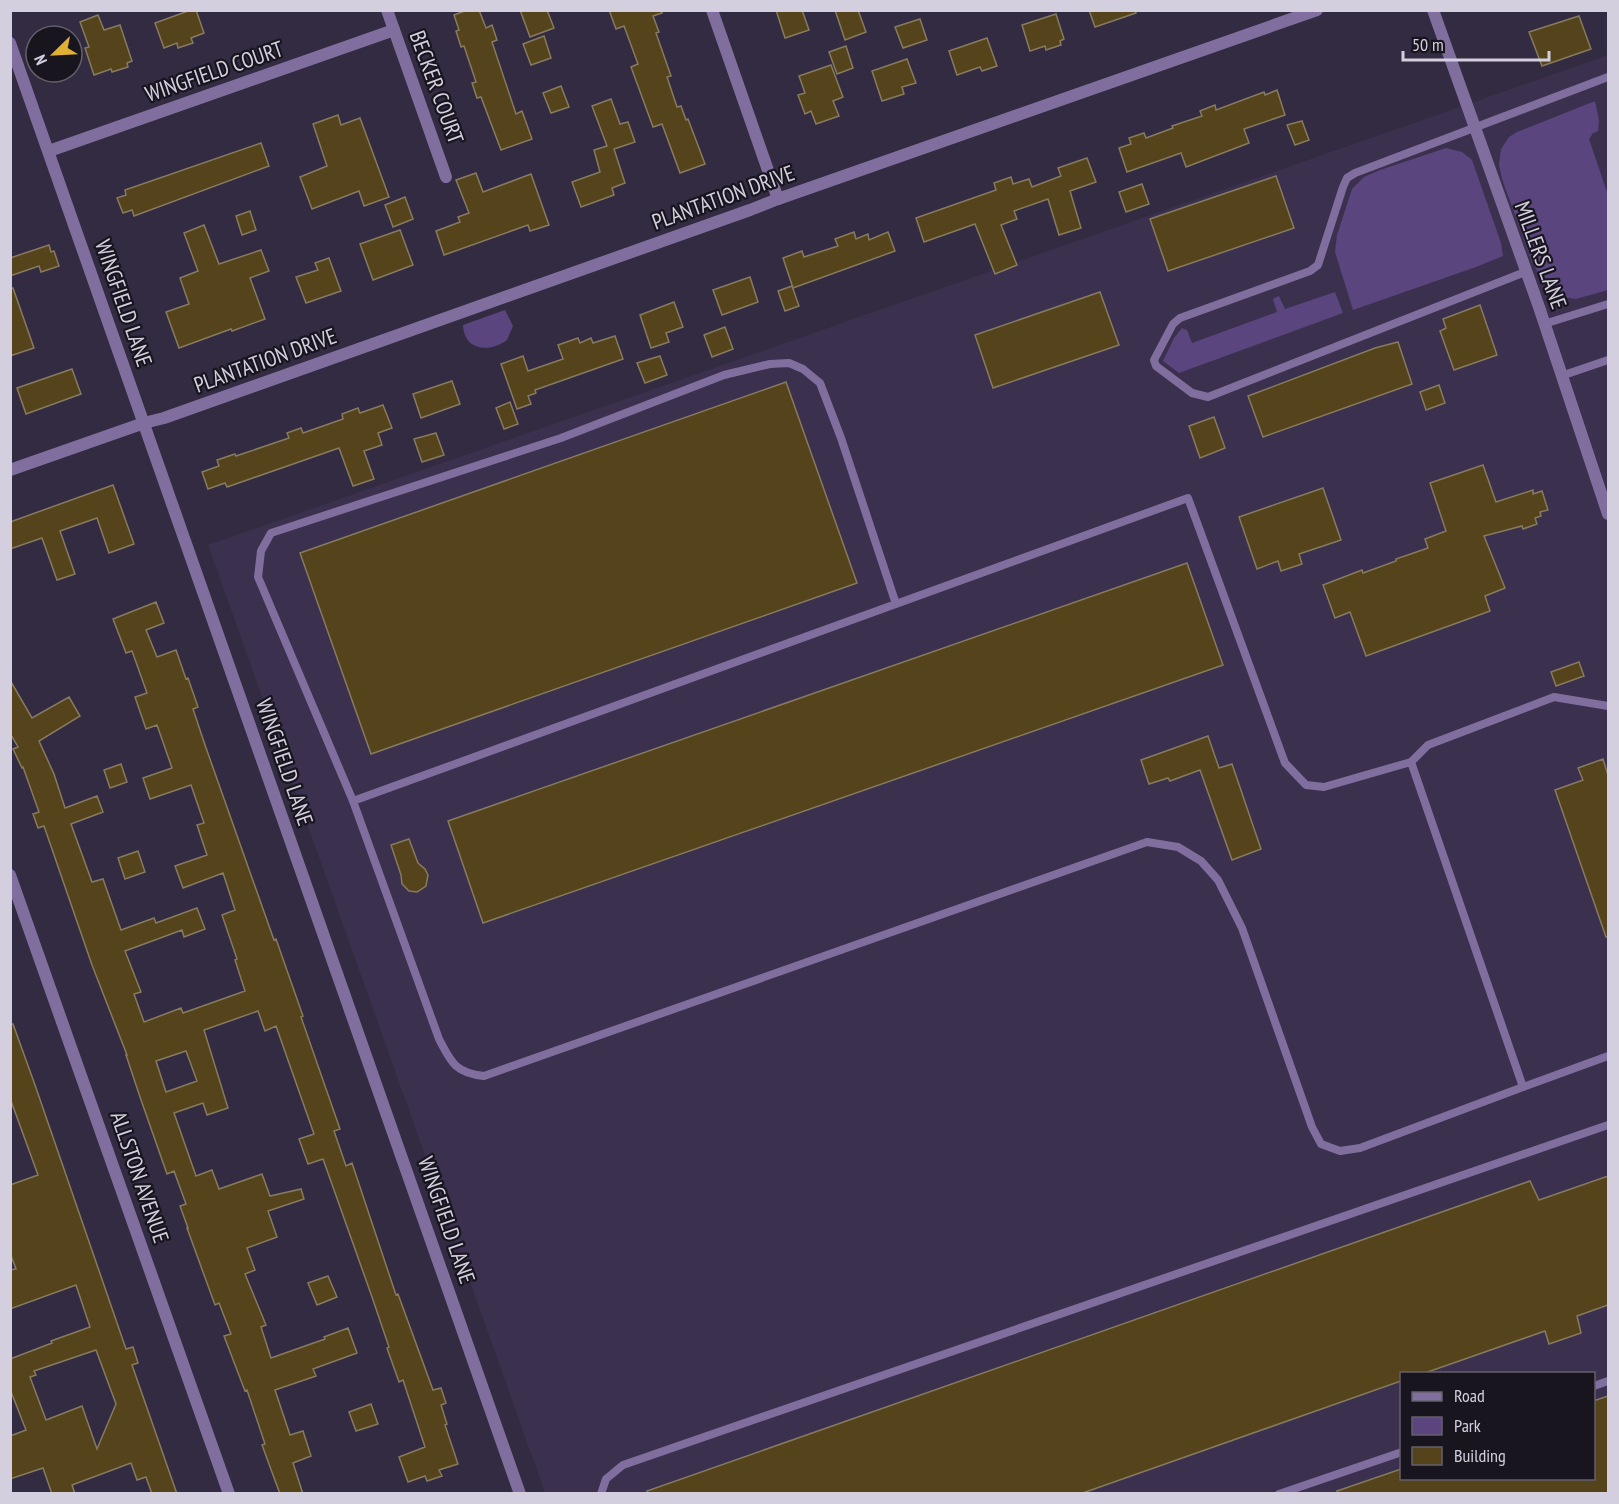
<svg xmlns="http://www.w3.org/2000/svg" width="1619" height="1504" font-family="'PT Sans Narrow',sans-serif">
  <rect width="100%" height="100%" fill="#332b41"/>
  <!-- built -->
  <path fill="#3b304d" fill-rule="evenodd" d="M1608,55V1493H545L208,545ZM1402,1374H1594V1478H1402Z"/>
  <!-- green -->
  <g fill="#5b457f">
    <path d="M1595,101L1599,120L1598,131L1593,133L1589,139L1608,195V290L1576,299L1562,297L1549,289L1543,281L1532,262L1502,179L1499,164L1501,149L1509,137L1517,132Z"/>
    <path d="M1446,148L1462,152L1472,160L1501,243L1503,256L1476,267L1353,310L1335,252L1337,235L1352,189L1364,177L1380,170Z"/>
    <path d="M1335,292L1343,313L1179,373L1163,361L1174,338L1182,328L1187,330L1192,343L1277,312L1273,299L1279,296L1285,309Z"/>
    <path d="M505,310L513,326L507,340C490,353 464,351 463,325Z"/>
  </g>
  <!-- building -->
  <g fill="#55441b" stroke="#867b60" stroke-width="1.5" fill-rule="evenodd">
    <path d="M191,10H196L204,33L191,38L193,43L178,48L177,43L164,48L155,23Z"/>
    <path d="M467,10H479L486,28L492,25L497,40L492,42L516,114L522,111L532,139L501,150L481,97L477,98L472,83L476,82L464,46L461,47L456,31L459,30L454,15Z"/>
    <path d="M520,10H547L554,28L530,37Z"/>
    <path d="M609,10H662V13L653,16L659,32L656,33L671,76L667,77L677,107L681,106L686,120L688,119L705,164L680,173L662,124L653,127L631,67L638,64L624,26L616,29Z"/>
    <path d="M776,10H802L809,30L785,38Z"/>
    <path d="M835,10H858L866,32L845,40Z"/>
    <path d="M1089,10H1135L1136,13L1095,27Z"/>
    <path d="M1056,14L1064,39L1060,41L1061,45L1046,50L1045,46L1030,51L1022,25Z"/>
    <path d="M98,15L104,30L120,25L132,61L127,63L128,67L112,72L111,69L94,75L85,48L89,47L80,22Z"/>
    <path d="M1579,16L1591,49L1542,66L1529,32Z"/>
    <path d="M920,19L927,40L903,48L895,27Z"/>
    <path d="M544,36L551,58L531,65L523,44Z"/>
    <path d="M987,38L997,66L982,71L980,67L957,75L949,51Z"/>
    <path d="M846,46L853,68L837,74L829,52Z"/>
    <path d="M907,59L916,83L902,87L904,94L882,101L872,71Z"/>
    <path d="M831,65L843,97L833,101L839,116L816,124L811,111L805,114L798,95L805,93L799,76Z"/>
    <path d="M561,86L569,107L551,113L543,93Z"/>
    <path d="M1277,90L1285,115L1244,129L1249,143L1186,167L1181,153L1127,172L1119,148L1131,144L1129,138L1144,133L1146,138L1173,128L1172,126L1202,116L1200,111L1215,105L1216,110L1264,92L1265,95Z"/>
    <path d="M611,99L620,124L628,122L635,142L614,149L625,183L612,188L614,195L581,207L572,182L600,172L594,150L607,146L592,106Z"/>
    <path d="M338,115L341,125L360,118L389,197L364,206L359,191L312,209L300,177L327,166L313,124Z"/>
    <path d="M1302,121L1309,140L1295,145L1287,125Z"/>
    <path d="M261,143L269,166L134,216L132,210L123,213L117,198L126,195L125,190Z"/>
    <path d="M1087,158L1096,182L1070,191L1081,228L1059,235L1048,199L1014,211L1017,219L1001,225L1017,265L995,274L975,224L924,242L916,218L996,190L994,183L1011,177L1013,184L1029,179L1032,187L1061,176L1058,168Z"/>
    <path d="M476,173L483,192L531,174L549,225L530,231L528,225L444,255L436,231L460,222L458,217L469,213L456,180Z"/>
    <path d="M1276,176L1294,228L1168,271L1150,219Z"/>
    <path d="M1142,184L1149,204L1126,212L1119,192Z"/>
    <path d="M405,197L413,219L393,227L385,205Z"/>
    <path d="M250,211L256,230L242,235L236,216Z"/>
    <path d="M204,225L219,264L261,250L269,271L250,278L265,319L232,331L231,329L179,348L166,312L189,304L180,278L198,271L184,233Z"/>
    <path d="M400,230L413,265L373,280L360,244Z"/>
    <path d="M854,232L856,239L868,234L869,240L888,232L895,251L793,288L783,258L802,251L804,257L838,246L835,239Z"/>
    <path d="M49,245L51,252L54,251L59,266L41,272L39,266L10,276V258Z"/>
    <path d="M329,258L341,291L306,303L296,277L318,270L315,263Z"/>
    <path d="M750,277L758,302L722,315L713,290Z"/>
    <path d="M792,286L799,306L785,311L778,291Z"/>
    <path d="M10,288H13L34,348L10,356Z"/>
    <path d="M1100,292L1119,345L993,388L975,335Z"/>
    <path d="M674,302L683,327L666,333L669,342L651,348L640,315Z"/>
    <path d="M1480,305L1497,355L1454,370L1440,331L1446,328L1443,319Z"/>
    <path d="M725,327L733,349L712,357L704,335Z"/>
    <path d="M615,336L623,359L535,390L536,393L528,396L531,404L517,409L501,364L523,356L528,371L563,359L558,345L578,338L580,343L591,338L593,343Z"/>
    <path d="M1398,342L1412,384L1263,437L1248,396L1375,348Z"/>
    <path d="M660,356L667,375L645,383L637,363Z"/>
    <path d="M72,369L81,394L26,414L17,388Z"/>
    <path d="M452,381L460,404L421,418L413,394Z"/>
    <path d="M786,382L857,583L371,754L300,553Z"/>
    <path d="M1439,385L1445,403L1426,410L1420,392Z"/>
    <path d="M510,402L518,424L504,429L496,408Z"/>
    <path d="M383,405L392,428L378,433L382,445L364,451L374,479L353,486L339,448L227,487L225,483L208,489L202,472L219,466L217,460L235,454L236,456L289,438L287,433L301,428L303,433L343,419L342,414L358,408L360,413Z"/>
    <path d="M1214,417L1225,448L1200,458L1189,426Z"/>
    <path d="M436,433L444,455L422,462L414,439Z"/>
    <path d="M1483,465L1496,502L1533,490V494L1542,491L1548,510L1540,512L1541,516L1535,518L1537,524L1523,529L1522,526L1484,536L1505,588L1485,596L1490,611L1366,656L1350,612L1335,618L1323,585L1362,570L1363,573L1396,561V559L1428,548L1425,539L1446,531L1430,483Z"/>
    <path d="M113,485L134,544L109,553L97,518L60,531L75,574L57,580L42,538L10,549V522Z"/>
    <path d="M1323,488L1341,540L1299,554L1302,564L1281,571L1278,561L1257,569L1239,517Z"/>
    <path d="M1187,563L1223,665L483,923L448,821Z"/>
    <path d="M156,602L164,623L146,630L157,657L176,650L186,679L188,678L198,707L193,709L205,745L274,940L276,939L303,1016L301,1017L340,1129L334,1131L346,1166L352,1163L396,1295L398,1294L433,1390L441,1388L446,1403L441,1405L447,1424L445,1425L458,1464L439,1470L442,1476L427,1481L425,1476L408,1482L399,1457L425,1447L403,1380L399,1382L387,1348L389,1347L372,1297L323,1159L308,1164L299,1139L314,1134L276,1026L265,1031L258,1011L204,1030L228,1108L207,1115L203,1103L174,1113L196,1176L212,1170L219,1189L262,1174L270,1196L301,1189L304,1199L268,1211L277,1237L247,1248L255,1270L245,1274L266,1325L261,1327L271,1358L325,1339L324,1337L348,1328L357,1353L313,1369L316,1376L275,1390L290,1435L303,1431L311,1456L293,1463L303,1494H280L262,1445L265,1444L247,1390L245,1391L224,1336L231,1334L219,1303L215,1305L187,1228H188L180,1206L186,1204L174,1171L167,1174L140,1097L126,1055H127L92,965L44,826L38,828L33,814L39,812L23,767L22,768L13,749L18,747L10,733V680L32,718L69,697L80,716L39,741L54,774L65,808L97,796L103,812L71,824L92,882L103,879L121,930L154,918L156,923L197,908L205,929L184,937L182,930L125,951L141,992L134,994L144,1022L181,1008L183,1013L245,991L235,960L237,959L222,915L235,910L223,873L183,888L175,866L207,855L197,825L204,823L191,785L150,799L143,778L172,768L157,725L146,729L135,697L147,693L132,651L126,653L113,619ZM186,1051L197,1081L166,1092L156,1061Z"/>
    <path d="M1579,662L1584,676L1556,686L1551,672Z"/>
    <path d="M1208,736L1219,768L1232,764L1261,849L1232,860L1200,770L1170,781L1168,778L1149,784L1141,760Z"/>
    <path d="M1603,759L1608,775V937H1606L1555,790L1583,780L1578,768Z"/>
    <path d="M121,764L127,782L110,788L104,770Z"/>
    <path d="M409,839L418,863L425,869L428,875L426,886L417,892L409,891L402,884L401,875L391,845Z"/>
    <path d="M138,851L145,872L125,879L118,858Z"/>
    <path d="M10,1024H13L35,1085L126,1349L133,1347L138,1363L132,1365L177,1494H152L146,1477L137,1480L131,1463L72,1485L75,1494H52L43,1468L10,1479V1436L26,1430L10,1389V1359L52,1343L51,1341L90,1327L76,1285L10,1309V1270L16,1269L10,1253V1185L38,1175L10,1098ZM96,1350L116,1404L97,1449L82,1406L46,1420L30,1377L36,1375L34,1371Z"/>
    <path d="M1608,1176V1305L1577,1316L1581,1333L1549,1344L1545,1331L1422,1374H1401V1381L1080,1494H647V1491L1530,1181L1539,1200Z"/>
    <path d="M328,1276L337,1297L317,1305L308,1283Z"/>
    <path d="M1608,1396V1494H1338L1337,1491L1401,1469V1479H1593V1401Z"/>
    <path d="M371,1404L378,1424L356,1431L349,1412Z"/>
  </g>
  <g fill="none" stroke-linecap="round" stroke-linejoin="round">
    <!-- service -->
    <g stroke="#806f9e" stroke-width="8">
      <path d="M1525,272L1208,397L1192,393L1156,366L1154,360L1173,324L1180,318L1310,271L1318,265L1343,187L1347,178L1355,173L1608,77"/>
      <path d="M1544,324L1608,304"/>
      <path d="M1561,376L1608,360"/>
      <path d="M896,604L841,438L820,383L803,369L789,363L770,364L724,375L561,438L271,533L261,551L258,577L353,801L1188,498L1285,763L1306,785L1324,787L1411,762"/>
      <path d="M1608,706L1554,697L1428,745L1411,762L1523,1087L1608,1056"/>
      <path d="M353,801L439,1039C451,1062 455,1073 484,1076L1147,842L1178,847L1201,861L1218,880L1242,928L1312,1127L1321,1144L1340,1151L1360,1148L1523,1087"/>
      <path d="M1594,1386L1608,1381"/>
      <path d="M601,1494L606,1479L623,1465L1608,1125"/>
      <path d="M1279,1494L1402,1452"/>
    </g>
    <!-- minor -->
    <g stroke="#806f9e" stroke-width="12">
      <path d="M387,10L446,177"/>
      <path d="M712,10L778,199"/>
      <path d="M1433,10L1539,307L1608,514"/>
      <path d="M10,43L520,1494"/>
      <path d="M49,151L394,30"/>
      <path d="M10,470L144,423L164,418L750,210L778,199L1317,10"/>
      <path d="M10,875L229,1494"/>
    </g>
  </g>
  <g text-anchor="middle" stroke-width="4.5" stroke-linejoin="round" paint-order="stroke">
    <!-- street labels -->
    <g font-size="22" fill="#d4cfde" stroke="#19151f">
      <text transform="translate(214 71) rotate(-19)" y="8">WINGFIELD COURT</text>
      <text transform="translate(437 87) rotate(70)" y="8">BECKER COURT</text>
      <text transform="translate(723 197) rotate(-20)" y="8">PLANTATION DRIVE</text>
      <text transform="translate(1541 255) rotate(70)" y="8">MILLERS LANE</text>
      <text transform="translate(124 303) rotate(71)" y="8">WINGFIELD LANE</text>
      <text transform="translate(265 360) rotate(-20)" y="8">PLANTATION DRIVE</text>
      <text transform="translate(285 762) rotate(71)" y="8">WINGFIELD LANE</text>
      <text transform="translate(140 1177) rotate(71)" y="8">ALLSTON AVENUE</text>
      <text transform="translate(447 1220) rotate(71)" y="8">WINGFIELD LANE</text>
    </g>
  </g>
  <!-- border -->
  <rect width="1619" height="1504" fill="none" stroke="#d4cfde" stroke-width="24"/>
  <!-- legend -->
  <rect x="1400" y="1372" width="195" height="108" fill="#19151f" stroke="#645f6b" stroke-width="1.5"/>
  <rect x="1412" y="1392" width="30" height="9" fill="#806f9e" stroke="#645f6b" stroke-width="1.5"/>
  <text x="1454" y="1402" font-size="18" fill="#d4cfde">Road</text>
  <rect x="1412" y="1417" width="30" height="18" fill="#5b457f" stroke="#645f6b" stroke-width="1.5"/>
  <text x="1454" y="1432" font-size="18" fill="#d4cfde">Park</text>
  <rect x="1412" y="1447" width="30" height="18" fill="#55441b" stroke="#645f6b" stroke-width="1.5"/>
  <text x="1454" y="1462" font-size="18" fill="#d4cfde">Building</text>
  <!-- north arrow -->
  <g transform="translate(54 54) rotate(246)"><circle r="28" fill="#19151f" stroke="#645f6b" stroke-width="1.5"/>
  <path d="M0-4.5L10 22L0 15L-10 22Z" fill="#dfb034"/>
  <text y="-9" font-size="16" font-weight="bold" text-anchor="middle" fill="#d4cfde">N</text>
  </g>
  <!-- scale -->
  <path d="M1403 51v9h146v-9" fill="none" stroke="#d4cfde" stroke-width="3"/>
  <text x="1412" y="51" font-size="18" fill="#d4cfde" stroke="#19151f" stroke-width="4.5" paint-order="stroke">50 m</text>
</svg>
